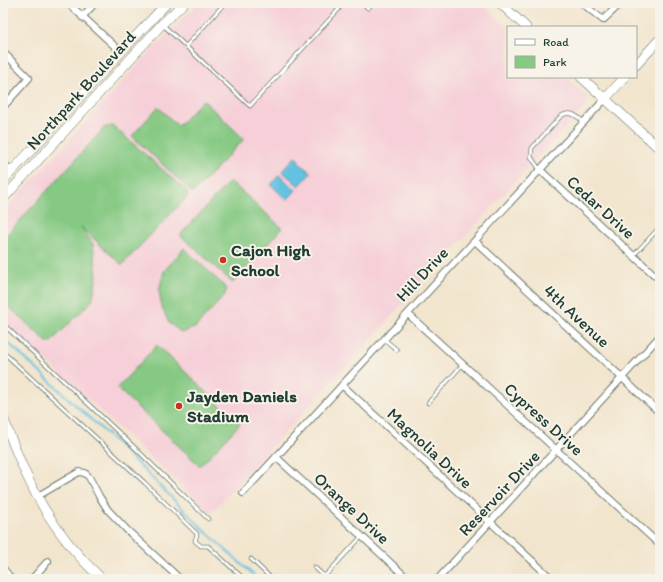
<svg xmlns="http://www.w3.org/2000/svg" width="663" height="582" font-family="Itim,sans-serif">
  <rect width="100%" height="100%" fill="#f7f3e8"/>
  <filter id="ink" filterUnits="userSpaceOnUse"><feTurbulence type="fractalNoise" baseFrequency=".025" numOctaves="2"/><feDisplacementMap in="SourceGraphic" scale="8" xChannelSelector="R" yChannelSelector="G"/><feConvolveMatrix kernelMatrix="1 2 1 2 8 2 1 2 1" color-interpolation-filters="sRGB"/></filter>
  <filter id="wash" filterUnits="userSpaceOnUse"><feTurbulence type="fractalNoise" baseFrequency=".012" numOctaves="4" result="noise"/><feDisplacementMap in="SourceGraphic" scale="16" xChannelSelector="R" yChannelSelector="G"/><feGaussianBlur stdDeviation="0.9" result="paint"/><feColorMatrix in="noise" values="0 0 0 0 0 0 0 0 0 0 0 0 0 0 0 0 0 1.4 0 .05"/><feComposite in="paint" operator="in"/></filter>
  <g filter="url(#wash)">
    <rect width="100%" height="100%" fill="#f2e5ce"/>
    <!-- built -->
    <path fill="#f6cfd8" d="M199,3H480L508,27V77H565L588,97L586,105L211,513L3,321V212L160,41Z"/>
    <!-- green -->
    <g fill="#85c983" stroke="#52835c">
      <path d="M203,100L244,139L193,193L132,136L158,107L178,126Z"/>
      <path d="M113,126L187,191V197L122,265L81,227L93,244L97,276L92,301L49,344L3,301V239L105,127Z"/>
      <path d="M230,181L282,228L233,283L180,235Z"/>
      <path d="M184,248L227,289L224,296L196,327L182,333L169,323L162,308L159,290L164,271Z"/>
      <path d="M157,345L240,424L200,466L117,388Z"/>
    </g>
    <!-- water -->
    <g fill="#62c2e1" stroke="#40808a">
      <path d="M295,157L299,160L298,162L311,173L299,186L282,171Z"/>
      <path d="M279,175L296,190L287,200L271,185Z"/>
    </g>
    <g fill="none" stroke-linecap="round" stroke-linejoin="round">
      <!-- stream -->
      <path stroke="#62c2e1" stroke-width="2" d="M3,338L121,447L206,532L258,579"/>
    </g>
  </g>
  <g filter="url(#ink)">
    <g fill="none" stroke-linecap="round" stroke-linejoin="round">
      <defs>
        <g id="lane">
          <path d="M362,3L368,8L372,3"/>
          <path d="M163,25L250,106L339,9L332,3"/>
          <path d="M186,46L225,3"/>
          <path d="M540,170L531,157L532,148L561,116C571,110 576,116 584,122"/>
          <path d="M633,256L659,228L660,229"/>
          <path d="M3,324L133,446L208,519"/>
          <path d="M384,339L397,350"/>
          <path d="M3,352L145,483L197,534L195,541L201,546H208L244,579"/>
          <path d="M428,403L463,364"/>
          <path d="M251,559L272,579"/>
          <path d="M314,567L323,575H326L362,536"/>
        </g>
        <g id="street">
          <path d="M68,3L121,52"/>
          <path d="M582,3L603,20L621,3"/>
          <path d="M82,17L95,3"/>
          <path d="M3,52L29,78L3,107"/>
          <path d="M3,163L12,171"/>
          <path d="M540,170L660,280"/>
          <path d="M475,241L660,413"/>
          <path d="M408,314L660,545"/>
          <path d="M342,385L552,579"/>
          <path d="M276,457L408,579"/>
          <path d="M243,493L605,99"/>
          <path d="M38,496L79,472L85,473L89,477L99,496L108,510L128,531L180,579"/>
          <path d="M3,568L11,579"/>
          <path d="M32,579L48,561"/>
          <path d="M438,579L660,336"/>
        </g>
        <g id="secondary">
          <path d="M500,3L526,27"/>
          <path d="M636,65L660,39"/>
          <path d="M581,77L660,149"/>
          <path d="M605,99L625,77"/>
          <path d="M3,181L121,52L167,3"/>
          <path d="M3,199L162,24L184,3"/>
          <path d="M3,417C10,436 17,454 25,472C43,512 69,549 102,579"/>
        </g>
      </defs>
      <!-- lane casing -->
      <use href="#lane" stroke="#69786a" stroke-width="4.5"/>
      <!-- street casing -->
      <use href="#street" stroke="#69786a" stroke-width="8"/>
      <!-- secondary casing -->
      <use href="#secondary" stroke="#69786a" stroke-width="10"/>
      <!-- lane -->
      <use href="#lane" stroke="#fff" stroke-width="3"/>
      <!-- street -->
      <use href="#street" stroke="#fff" stroke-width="6"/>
      <!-- secondary -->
      <use href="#secondary" stroke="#fff" stroke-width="9"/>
    </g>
  </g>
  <!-- markers -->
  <g fill="#c8321e" stroke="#f7f3e8" stroke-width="1.5">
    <circle cx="223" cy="260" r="4"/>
    <circle cx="179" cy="406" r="4"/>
  </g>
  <g text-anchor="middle" stroke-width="4" stroke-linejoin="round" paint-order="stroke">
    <!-- street labels -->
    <g font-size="17" fill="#1f3d34" stroke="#f7f3e8">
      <text transform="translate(81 90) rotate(-48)" y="6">Northpark Boulevard</text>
      <text transform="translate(601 207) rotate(42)" y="6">Cedar Drive</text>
      <text transform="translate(422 274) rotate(-47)" y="6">Hill Drive</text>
      <text transform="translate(577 316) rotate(43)" y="6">4th Avenue</text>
      <text transform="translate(544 419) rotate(42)" y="6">Cypress Drive</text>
      <text transform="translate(430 448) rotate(43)" y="6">Magnolia Drive</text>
      <text transform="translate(499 493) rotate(-47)" y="6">Reservoir Drive</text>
      <text transform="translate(352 508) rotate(43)" y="6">Orange Drive</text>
    </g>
    <!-- poi labels -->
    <g font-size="17" font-weight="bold" fill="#1f3d34" stroke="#f7f3e8" text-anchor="start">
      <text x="231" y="256">Cajon High<tspan x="231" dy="20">School</tspan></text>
      <text x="187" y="402">Jayden Daniels<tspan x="187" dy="20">Stadium</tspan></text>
    </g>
  </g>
  <!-- margin -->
  <rect width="663" height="582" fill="none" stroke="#f7f3e8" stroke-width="16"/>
  <!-- legend -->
  <rect x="507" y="26" width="130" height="52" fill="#f7f3e8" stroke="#a1aaa0"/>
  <rect x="515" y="39" width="20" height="6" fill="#ffffff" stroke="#a1aaa0"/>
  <text x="543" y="46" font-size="12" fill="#1f3d34">Road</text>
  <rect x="515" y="56" width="20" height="12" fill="#85c983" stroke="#a1aaa0"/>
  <text x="543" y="66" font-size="12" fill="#1f3d34">Park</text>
</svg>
